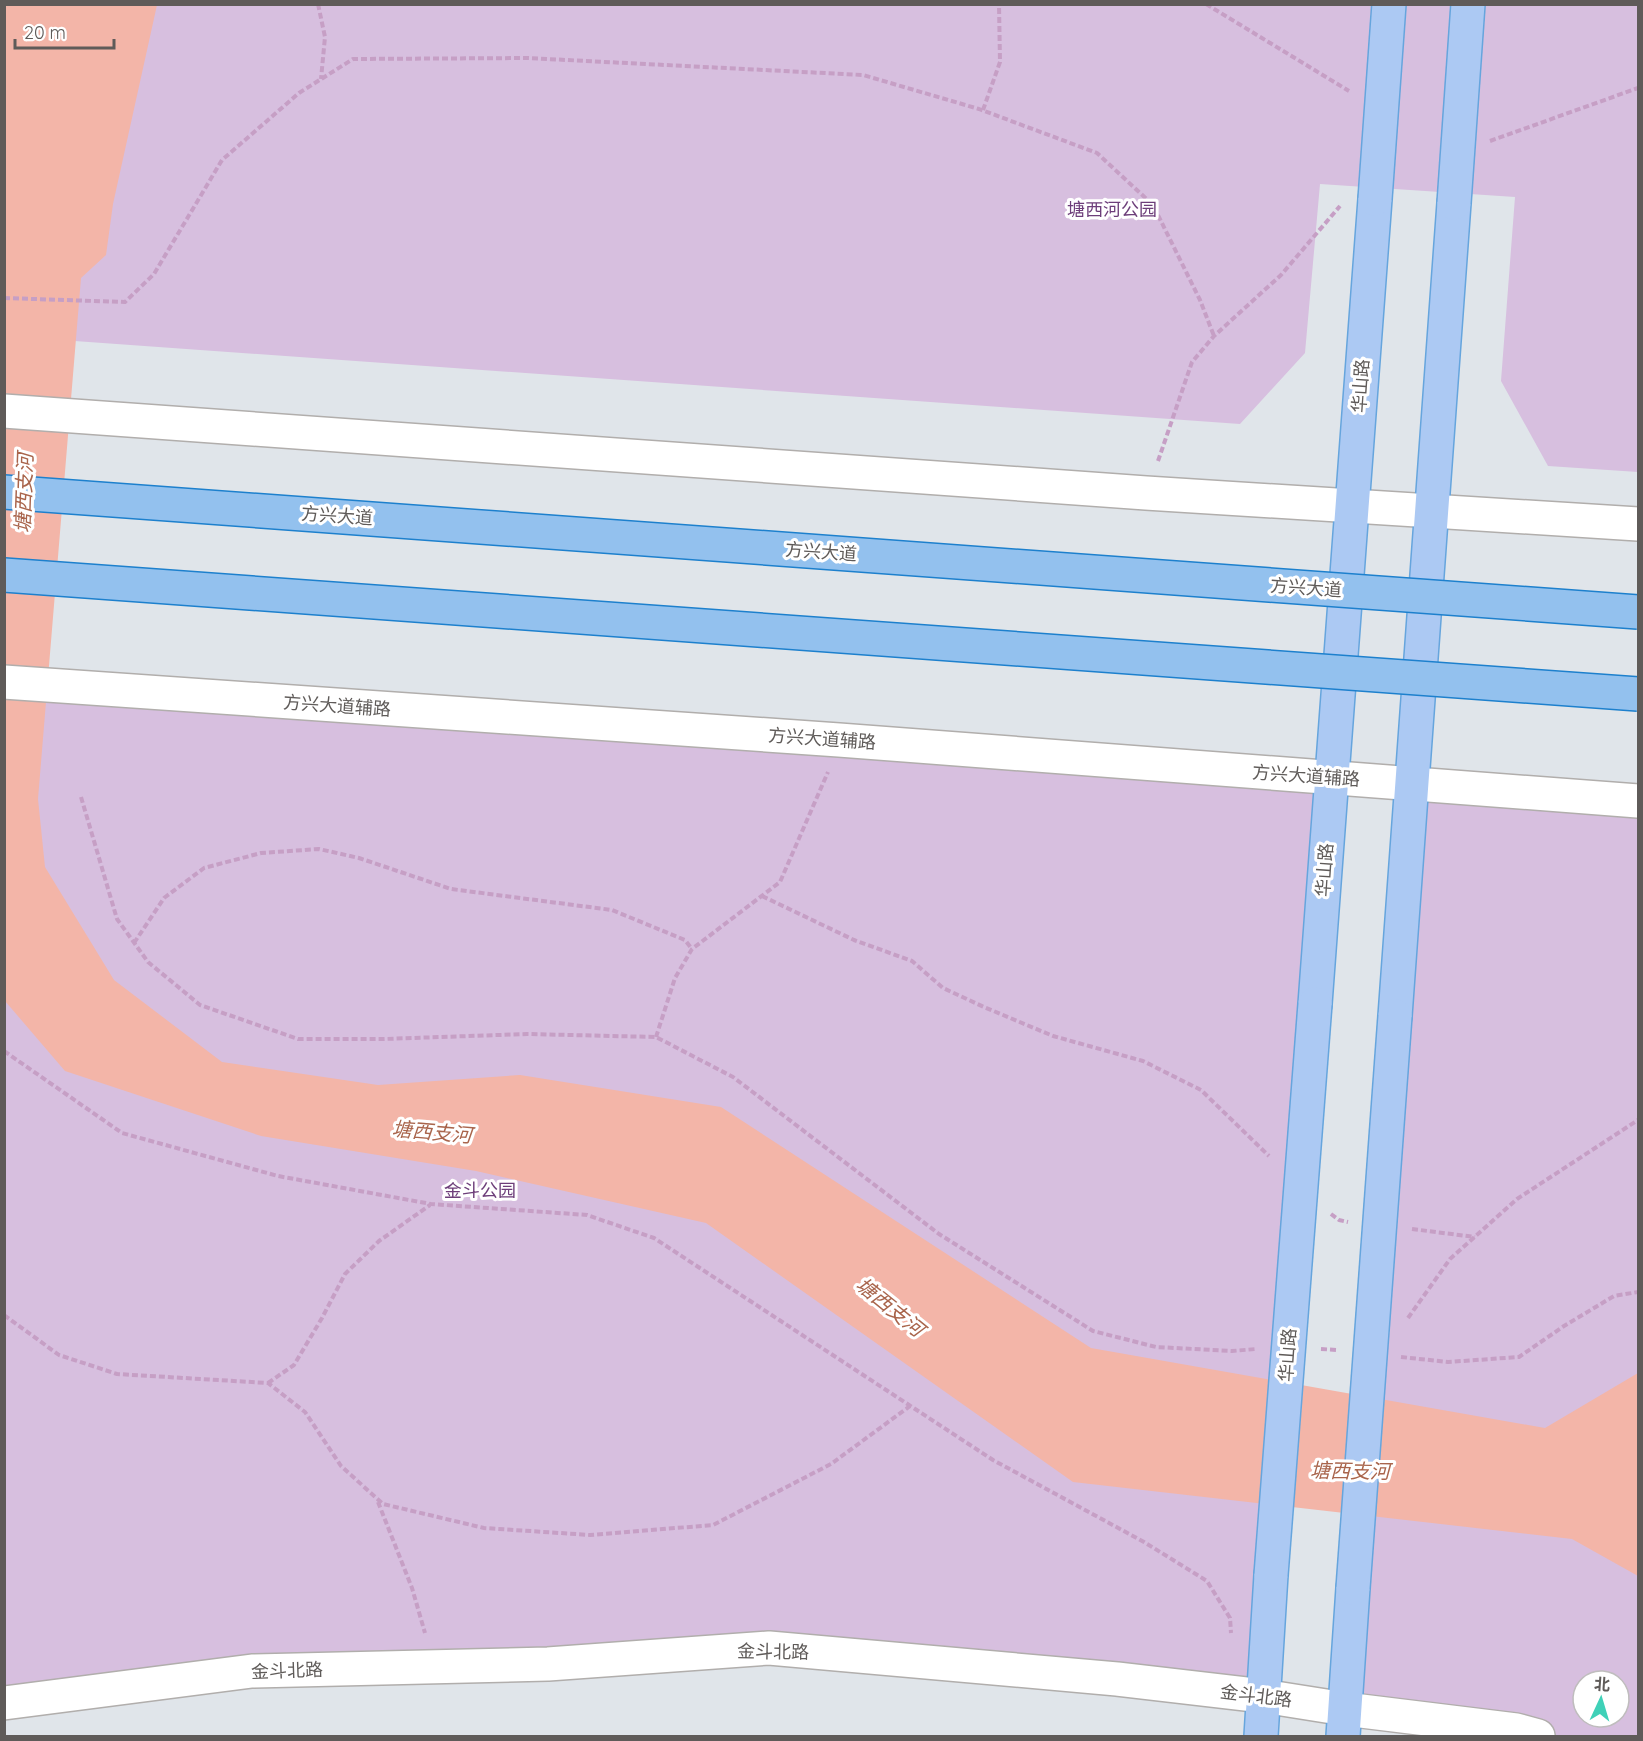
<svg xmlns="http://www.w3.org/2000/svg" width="1643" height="1741" font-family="Quicksand,'Noto Sans SC',sans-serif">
  <rect width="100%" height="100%" fill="#e0e5ea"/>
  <!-- green -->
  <g fill="#d7bfdf" fill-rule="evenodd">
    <path d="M4,5H1638V472L1548,466L1501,381L1515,197L1320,184L1305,353L1240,424L5,336Z"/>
    <path d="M4,682L1331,777L1263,1696L769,1648L5,1703Z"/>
    <path d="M1411,784L1638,801V1736H1538L1345,1709ZM1583,1681H1619V1717H1583Z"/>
  </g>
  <!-- water -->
  <path fill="#f3b5a8" d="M4,5H157L113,204L106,255L81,278L38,799L45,867L114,980L222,1062L378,1085L520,1075L721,1107L1091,1348L1545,1428L1638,1373V1576L1572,1539L1073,1482L706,1223L476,1171L261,1136L65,1071L5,1001Z"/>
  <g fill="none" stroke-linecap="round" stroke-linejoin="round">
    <defs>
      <g id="minor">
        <path d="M4,411L1146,493L1638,524"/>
        <path d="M4,682L839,740L1638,801"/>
        <path d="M4,1703L252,1671L548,1664L769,1648L1117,1679L1263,1696L1345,1709L1516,1730L1538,1736"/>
      </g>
      <g id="major">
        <path d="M1315,1004L1375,199"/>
        <path d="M1395,1016L1454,203"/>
        <path d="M1261,1736L1271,1575"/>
        <path d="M1343,1736L1353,1588"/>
      </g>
    </defs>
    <!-- minor casing -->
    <use href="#minor" stroke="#b1aeac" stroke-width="36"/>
    <!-- major casing -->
    <use href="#major" stroke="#66a5dd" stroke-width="36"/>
    <!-- path -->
    <g stroke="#c69fc5" stroke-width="4" stroke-dasharray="6 3" stroke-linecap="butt">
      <path d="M318,4L325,37L321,79"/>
      <path d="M1206,4L1349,91"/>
      <path d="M983,110L1000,62L999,4"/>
      <path d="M1490,141L1638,88"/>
      <path d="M4,298L125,302L154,274L222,160L299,93L353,59L527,58L863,75L979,109L1097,153L1153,205L1200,300L1214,336"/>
      <path d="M1158,461L1192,362L1214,336L1281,275L1340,206"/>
      <path d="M81,797L117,919L148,962L200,1005L298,1039H384L527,1034L656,1037L733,1077L939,1234L1093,1331L1156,1347L1232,1351L1256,1349"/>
      <path d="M762,896L854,940L912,961L943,988L984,1007L1053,1036L1143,1061L1201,1090L1269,1156"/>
      <path d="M134,943L164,898L204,868L261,853L319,849L359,858L451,889L612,910L685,940L692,949"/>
      <path d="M656,1037L675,978L692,949L780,882L828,772"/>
      <path d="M4,1051L122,1133L278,1176L431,1204L587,1215L654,1238L993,1460L1144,1542L1207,1581L1230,1618L1231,1633"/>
      <path d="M1331,1214L1339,1220L1348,1222"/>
      <path d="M1412,1229L1475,1237"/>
      <path d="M4,1315L59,1355L117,1374L268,1383L305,1412L341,1466L383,1504L484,1528L590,1535L713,1525L831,1464L910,1406"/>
      <path d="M1408,1318L1450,1259L1517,1199L1638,1120"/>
      <path d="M1321,1349L1337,1350"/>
      <path d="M1401,1357L1448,1362L1519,1357L1564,1326L1614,1296L1638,1292"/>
      <path d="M268,1383L294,1365L322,1318L345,1274L379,1241L430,1205"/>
      <path d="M378,1502L412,1588L425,1633"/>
    </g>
    <!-- minor -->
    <use href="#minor" stroke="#fff" stroke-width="33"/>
    <!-- major -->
    <use href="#major" stroke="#acc9f3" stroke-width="33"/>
    <defs>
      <g id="major-bridge">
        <path d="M1375,199L1389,4"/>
        <path d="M1454,203L1468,4"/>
        <path d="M1271,1575L1315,1004"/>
        <path d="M1353,1588L1395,1016"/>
      </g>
      <g id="highway-bridge">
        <path d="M4,492L1638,612"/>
        <path d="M4,575L1638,694"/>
      </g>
    </defs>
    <!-- major-bridge casing -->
    <use href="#major-bridge" stroke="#66a5dd" stroke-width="36" stroke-linecap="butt"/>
    <!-- highway-bridge casing -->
    <use href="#highway-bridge" stroke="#1d80cd" stroke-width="36" stroke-linecap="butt"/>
    <!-- major-bridge -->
    <use href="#major-bridge" stroke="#acc9f3" stroke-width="33"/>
    <!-- highway-bridge -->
    <use href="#highway-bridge" stroke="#93c1ee" stroke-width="33"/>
  </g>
  <g text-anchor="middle" stroke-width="6" stroke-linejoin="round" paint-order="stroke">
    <!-- park labels -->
    <g font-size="18" fill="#6d3e7a" stroke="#fff">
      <text x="1112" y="216">塘西河公园</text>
      <text x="480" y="1197">金斗公园</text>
    </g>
    <!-- street labels -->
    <g font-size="18" fill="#5f5b59" stroke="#fff">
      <text transform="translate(1361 386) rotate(-86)" y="6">华山路</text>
      <text transform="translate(337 516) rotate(4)" y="6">方兴大道</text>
      <text transform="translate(821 552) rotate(4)" y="6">方兴大道</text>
      <text transform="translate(1306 588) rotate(4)" y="6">方兴大道</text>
      <text transform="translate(337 706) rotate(4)" y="6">方兴大道辅路</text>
      <text transform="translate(822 739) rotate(4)" y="6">方兴大道辅路</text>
      <text transform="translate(1306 776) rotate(4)" y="6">方兴大道辅路</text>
      <text transform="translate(1325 870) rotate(-86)" y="6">华山路</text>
      <text transform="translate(1288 1355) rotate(-86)" y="6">华山路</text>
      <text transform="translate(773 1652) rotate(1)" y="6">金斗北路</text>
      <text transform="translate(287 1671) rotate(-2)" y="6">金斗北路</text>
      <text transform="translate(1256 1696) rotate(7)" y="6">金斗北路</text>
    </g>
    <!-- water labels -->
    <g font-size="20" font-style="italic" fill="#a9654c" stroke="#fff">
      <text transform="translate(24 493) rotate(-88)" y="7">塘西支河</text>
      <text transform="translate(432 1132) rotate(5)" y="7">塘西支河</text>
      <text transform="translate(890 1307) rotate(39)" y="7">塘西支河</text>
      <text transform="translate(1350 1471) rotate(1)" y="7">塘西支河</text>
    </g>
  </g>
  <!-- border -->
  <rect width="1643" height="1741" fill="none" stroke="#5f5b59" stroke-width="12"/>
  <!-- north arrow -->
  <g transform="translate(1601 1699) rotate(4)"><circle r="28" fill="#ffffff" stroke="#bfbdbd" stroke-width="1.5"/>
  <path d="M0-4.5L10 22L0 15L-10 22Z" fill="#3fd1b8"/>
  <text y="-9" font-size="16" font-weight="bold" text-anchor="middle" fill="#5f5b59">北</text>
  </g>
  <!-- scale -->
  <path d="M15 39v9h99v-9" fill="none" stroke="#5f5b59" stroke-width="3"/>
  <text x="24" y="39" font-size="18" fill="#5f5b59" stroke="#ffffff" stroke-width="4.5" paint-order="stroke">20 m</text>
</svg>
